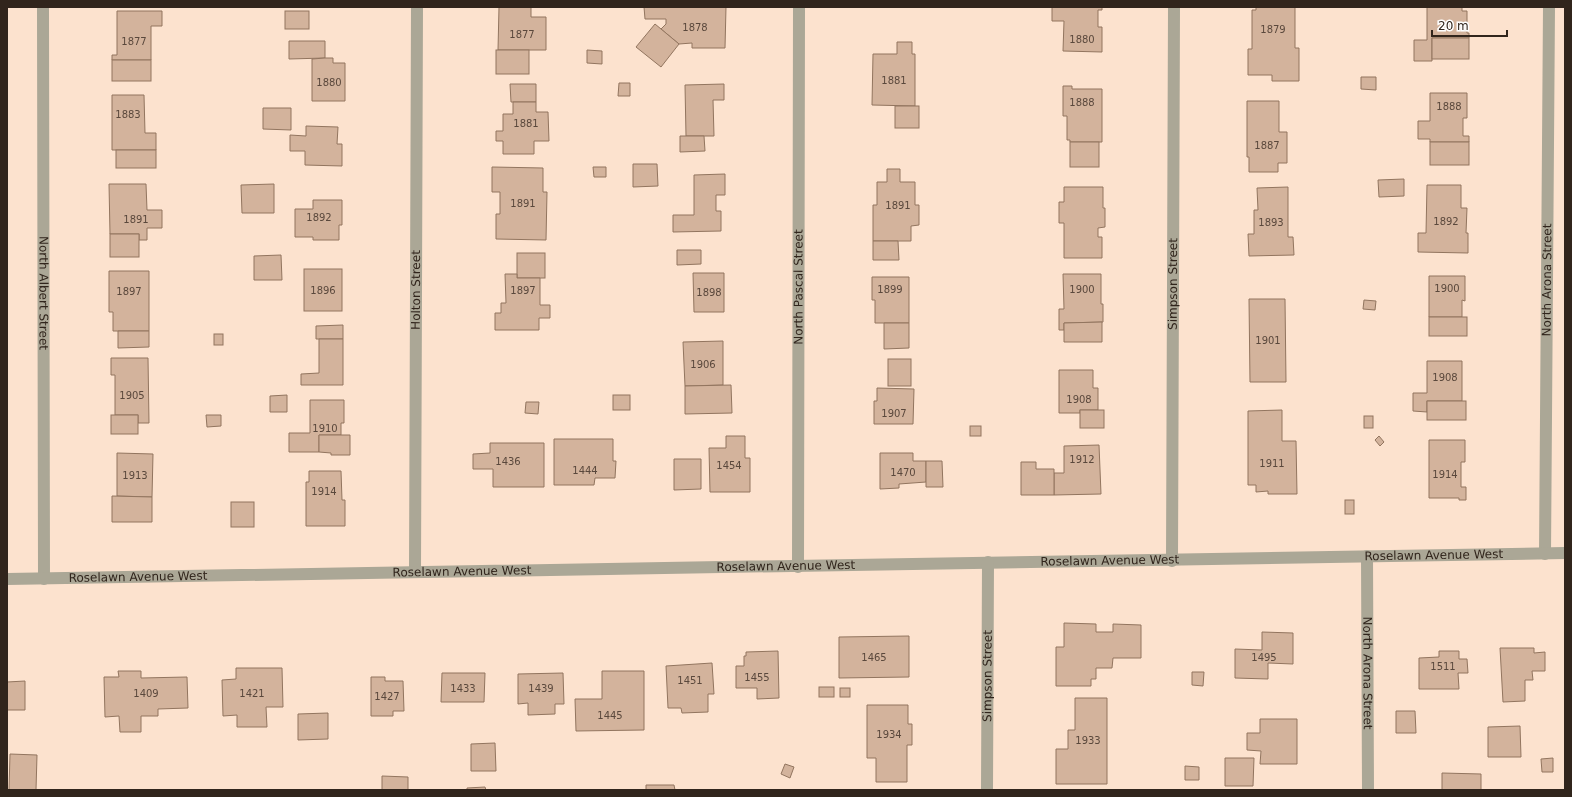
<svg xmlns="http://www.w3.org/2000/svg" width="1572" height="797" font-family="'DejaVu Sans',sans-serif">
  <rect width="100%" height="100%" fill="#fce2ce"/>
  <!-- building -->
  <g fill="#d3b39c" stroke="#92755f">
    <path d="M499,7H531V17H546V50H498Z"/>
    <path d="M644,7H726L725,48H692V43L679,44L661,29L666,24V19H645Z"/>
    <path d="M1052,7H1102V10H1098V27H1102V52L1063,51L1064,21H1052Z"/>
    <path d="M1256,7H1295V48H1299V81H1272V75H1248V49H1252V10H1256Z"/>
    <path d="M1427,7H1462V11H1467V33H1469V38H1432V61H1414V40H1427Z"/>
    <path d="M117,11H162V26H151V60H112V55H117Z"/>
    <rect x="285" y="11" width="24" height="18"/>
    <path d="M655,24L679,44L661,67L636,47Z"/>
    <rect x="1432" y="38" width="37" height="21"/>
    <path d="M289,41H325V58L289,59Z"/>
    <path d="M897,42H912V54H915V106L872,105L873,54H897Z"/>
    <rect x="496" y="50" width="33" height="24"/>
    <path d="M587,50L602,51V64L587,63Z"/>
    <path d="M325,58H333V63H345V101H312V59Z"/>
    <rect x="112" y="60" width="39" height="21"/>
    <path d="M1361,77H1376V90L1361,89Z"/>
    <path d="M619,83H630V96H618Z"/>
    <path d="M510,84H536V102H511Z"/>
    <path d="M724,84V100H713L714,136H686L685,85Z"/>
    <path d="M1063,86H1072V89H1102V142H1070V140H1067V116H1063Z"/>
    <path d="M1430,93H1467V118H1463V136H1469V142H1430V139H1418V121H1430Z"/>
    <path d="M112,95H144L145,133H156V150H112Z"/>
    <path d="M1247,101H1279V132H1287V163H1278V172H1249V157H1247Z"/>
    <path d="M513,102H536V112H548L549,141H534V154H503V141H496V131H503V114H513Z"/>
    <rect x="895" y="106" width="24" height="22"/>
    <path d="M263,108H291V130L263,129Z"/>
    <path d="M306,126L338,127L337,144H342V166L305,165V151H290V135L306,136Z"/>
    <path d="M680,136H704L705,151L680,152Z"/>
    <rect x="1070" y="142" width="29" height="25"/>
    <rect x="1430" y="142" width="39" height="23"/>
    <rect x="116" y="150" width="40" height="18"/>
    <path d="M633,164H657L658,186L633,187Z"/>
    <path d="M492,167L543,168V192H547L546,240L496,239V214H500V192H492Z"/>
    <path d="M593,167H606V177H594Z"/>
    <path d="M887,169H900V182H915V205H919V225L911,226V241H873V205H877V182H887Z"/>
    <path d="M725,174V195H716V211H721V231L673,232V215H694V175Z"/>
    <path d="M1404,179V196L1379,197L1378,180Z"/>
    <path d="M109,184H146L147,210H162V228H147V240H139V234H110Z"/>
    <path d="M274,184V213H242L241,185Z"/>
    <path d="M1427,185H1461V208H1467L1466,233H1468V253L1418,252V233H1426Z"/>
    <path d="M1064,187H1103V208H1105V227L1098,228V237H1102V258H1064V223H1059V202H1064Z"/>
    <path d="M1288,187V237H1293L1294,255L1249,256L1248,234H1254V210H1258L1257,188Z"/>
    <path d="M313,200H342V225H339V240H313V237H295V209H313Z"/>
    <rect x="110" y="234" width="29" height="23"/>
    <path d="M873,241H898L899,260H873Z"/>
    <path d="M677,250H701V264L677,265Z"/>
    <rect x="517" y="253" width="28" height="25"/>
    <path d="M281,255L282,280H254V256Z"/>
    <rect x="304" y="269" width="38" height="42"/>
    <path d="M109,271H149V331H113V312H109Z"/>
    <path d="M693,273H724V312H694Z"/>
    <path d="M505,274H517V278H540V305H550V318H539V330H495V313H501V303H506Z"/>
    <path d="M1063,274H1101V304H1103V322L1064,323V330H1059V309H1064Z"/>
    <path d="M1429,276H1465V301L1462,300V317H1429Z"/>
    <path d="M872,277H909V323H875V300H872Z"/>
    <path d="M1249,299H1285L1286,382H1250Z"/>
    <path d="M1364,300L1376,301L1375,310L1363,309Z"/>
    <rect x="1429" y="317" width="38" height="19"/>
    <path d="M1102,322V342H1064V323Z"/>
    <path d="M884,323H909V348L884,349Z"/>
    <path d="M343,325V339H316V326Z"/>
    <path d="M118,331H149V347L118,348Z"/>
    <rect x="214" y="334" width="9" height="11"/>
    <path d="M319,339H343V385H301V374L319,373Z"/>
    <path d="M723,341V385L685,386L683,342Z"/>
    <path d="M111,358H148L149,423H138V415H115V375H111Z"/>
    <rect x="888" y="359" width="23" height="27"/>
    <path d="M1427,361H1462V401H1427V412L1413,411V393H1427Z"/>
    <path d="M1059,370H1093V388H1098V410H1080V413H1059Z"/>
    <path d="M731,385L732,413L685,414V386Z"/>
    <path d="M877,388L914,389L913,424H874V401H877Z"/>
    <path d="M287,395V412H270V396Z"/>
    <rect x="613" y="395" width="17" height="15"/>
    <path d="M310,400H344V423H341V435H319V452H289V433H310Z"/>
    <rect x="1427" y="401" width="39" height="19"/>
    <path d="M526,402H539L538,414L525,413Z"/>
    <rect x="1080" y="410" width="24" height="18"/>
    <path d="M1282,410V441H1296L1297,494H1268V491L1256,492V485H1248V411Z"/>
    <rect x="111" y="415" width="27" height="19"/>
    <path d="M206,415H221V426L207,427Z"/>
    <rect x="1364" y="416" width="9" height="12"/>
    <rect x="970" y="426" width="11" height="10"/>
    <path d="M319,435H350V455H331V453L319,452Z"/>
    <path d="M726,436H745V458H750V492H710L709,448H726Z"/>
    <path d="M1379,436L1384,442L1380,446L1375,440Z"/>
    <path d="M554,439H613V461H616L615,478H595L594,485H554Z"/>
    <path d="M1429,440H1465V462H1461V487H1466V500H1459V498H1429Z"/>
    <path d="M490,443H544V487H493V469H473V454L490,453Z"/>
    <path d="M1099,445L1101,494L1054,495V473H1064V446Z"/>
    <path d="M117,453L153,454L152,497L117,496Z"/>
    <path d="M880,453H913V461H926V482L899,484V488L880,489Z"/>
    <path d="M674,459H701V489L674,490Z"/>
    <path d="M926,461H942L943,487H926Z"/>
    <path d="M1021,462H1036V469H1054V495H1021Z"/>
    <path d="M309,471H341L342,500H345V526H306V482H309Z"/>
    <path d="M112,496L152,497V522H112Z"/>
    <rect x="1345" y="500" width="9" height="14"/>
    <rect x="231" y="502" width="23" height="25"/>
    <path d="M1064,623L1096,624V632H1113V624L1141,625V658H1113L1112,668H1096V679H1091V686H1056V647H1064Z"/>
    <path d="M1262,632L1293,633V664L1268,663V679L1235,678V649L1262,650Z"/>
    <path d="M909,636V677L839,678V637Z"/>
    <path d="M1500,648H1534V653L1545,652V671H1532L1533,680H1525V701L1503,702Z"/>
    <path d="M778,651L779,698L757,699V688H736V666H744V656H746V652Z"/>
    <path d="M1439,651H1459V659H1467L1468,673H1458L1459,689H1419V658L1439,657Z"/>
    <path d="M712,663L714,694H708V712L682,713L681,708H668L666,666Z"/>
    <path d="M236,668H282L283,707H266L267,727H237V715L223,716L222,680L236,679Z"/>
    <path d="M118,671H141V678L187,677L188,708L158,709V716H141V732H120L119,716L105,717L104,677H119Z"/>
    <path d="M602,671H644V730L576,731L575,699H602Z"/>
    <path d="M1192,672H1204L1203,686L1192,685Z"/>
    <path d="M442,673H485L484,702H441Z"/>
    <path d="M563,673L564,704H555V714L528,715V703L518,704V674Z"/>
    <path d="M371,677H385V681H403L404,711H393V716H371Z"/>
    <path d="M25,681V710H7V682Z"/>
    <rect x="819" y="687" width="15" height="10"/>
    <rect x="840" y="688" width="10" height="9"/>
    <path d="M1075,698H1107V784H1056V749H1068V730H1075Z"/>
    <path d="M867,705H908V724H912V745H907V782H876V758H867Z"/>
    <path d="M1396,711H1415L1416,733H1396Z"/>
    <path d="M328,713V739L298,740V714Z"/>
    <path d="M1260,719H1297V764H1260L1261,751L1247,750V733H1260Z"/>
    <path d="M1520,726L1521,757H1488V727Z"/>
    <path d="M495,743L496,771H471V744Z"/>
    <path d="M10,754L37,755L36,790H9Z"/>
    <path d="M1225,758H1254L1253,786H1225Z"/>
    <path d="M1553,758V772H1542L1541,759Z"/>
    <path d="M785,764L794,767L790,778L781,774Z"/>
    <path d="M1185,766L1199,767V780H1185Z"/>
    <path d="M1442,773L1481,774V790H1442Z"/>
    <path d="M382,776L408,777V790H382Z"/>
    <path d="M646,785H674L675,790H646Z"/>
    <path d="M485,787L486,790H467V788Z"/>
  </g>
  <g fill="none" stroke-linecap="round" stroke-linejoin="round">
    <!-- minor -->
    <g stroke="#aba796" stroke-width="12">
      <path id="s1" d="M43,7L44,579"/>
      <path id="s2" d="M1545,554L1549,7"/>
      <path id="s3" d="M1367,556L1368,790"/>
      <path id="s4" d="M1172,561L1174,7"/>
      <path id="s5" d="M798,567L799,7"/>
      <path id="s6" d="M415,572L417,7"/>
      <path id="s7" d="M7,579L1565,553"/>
      <path id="s8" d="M987,790L988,562"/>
    </g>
  </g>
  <g text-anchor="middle" stroke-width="3.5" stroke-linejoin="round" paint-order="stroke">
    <!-- number labels -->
    <g font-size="10" fill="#5a483c">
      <text x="695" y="31">1878</text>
      <text x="1273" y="33">1879</text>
      <text x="522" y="38">1877</text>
      <text x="1082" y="43">1880</text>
      <text x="134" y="45">1877</text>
      <text x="894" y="84">1881</text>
      <text x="329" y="86">1880</text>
      <text x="1082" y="106">1888</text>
      <text x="1449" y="110">1888</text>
      <text x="128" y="118">1883</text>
      <text x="526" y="127">1881</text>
      <text x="1267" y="149">1887</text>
      <text x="523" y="207">1891</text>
      <text x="898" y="209">1891</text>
      <text x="319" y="221">1892</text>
      <text x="136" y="223">1891</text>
      <text x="1446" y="225">1892</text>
      <text x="1271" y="226">1893</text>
      <text x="1447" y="292">1900</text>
      <text x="890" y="293">1899</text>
      <text x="1082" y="293">1900</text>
      <text x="323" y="294">1896</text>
      <text x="523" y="294">1897</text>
      <text x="129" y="295">1897</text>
      <text x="709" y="296">1898</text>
      <text x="1268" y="344">1901</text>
      <text x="703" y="368">1906</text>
      <text x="1445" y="381">1908</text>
      <text x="132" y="399">1905</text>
      <text x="1079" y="403">1908</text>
      <text x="894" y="417">1907</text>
      <text x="325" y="432">1910</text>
      <text x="1082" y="463">1912</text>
      <text x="508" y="465">1436</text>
      <text x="1272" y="467">1911</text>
      <text x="729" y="469">1454</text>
      <text x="585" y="474">1444</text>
      <text x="903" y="476">1470</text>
      <text x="1445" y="478">1914</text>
      <text x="135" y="479">1913</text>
      <text x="324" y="495">1914</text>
      <text x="874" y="661">1465</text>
      <text x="1264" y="661">1495</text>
      <text x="1443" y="670">1511</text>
      <text x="757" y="681">1455</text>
      <text x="690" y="684">1451</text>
      <text x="463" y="692">1433</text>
      <text x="541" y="692">1439</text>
      <text x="146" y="697">1409</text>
      <text x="252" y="697">1421</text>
      <text x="387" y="700">1427</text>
      <text x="610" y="719">1445</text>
      <text x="889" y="738">1934</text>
      <text x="1088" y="744">1933</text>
    </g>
    <!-- street labels -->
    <g font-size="12" fill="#31251c" stroke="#fff">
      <text dy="4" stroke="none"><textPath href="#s2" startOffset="274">North Arona Street</textPath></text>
      <text dy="4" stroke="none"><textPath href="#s4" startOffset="277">Simpson Street</textPath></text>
      <text dy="4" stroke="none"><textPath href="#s5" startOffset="280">North Pascal Street</textPath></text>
      <text dy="4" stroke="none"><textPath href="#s6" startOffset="282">Holton Street</textPath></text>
      <text dy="4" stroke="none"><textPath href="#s1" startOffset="286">North Albert Street</textPath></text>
      <text dy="4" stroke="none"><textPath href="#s7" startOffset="1427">Roselawn Avenue West</textPath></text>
      <text dy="4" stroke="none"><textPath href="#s7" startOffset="1103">Roselawn Avenue West</textPath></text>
      <text dy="4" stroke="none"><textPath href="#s7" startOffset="779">Roselawn Avenue West</textPath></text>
      <text dy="4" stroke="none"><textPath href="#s7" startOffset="455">Roselawn Avenue West</textPath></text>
      <text dy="4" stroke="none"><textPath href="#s7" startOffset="131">Roselawn Avenue West</textPath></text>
      <text dy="4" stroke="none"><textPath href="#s3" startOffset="117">North Arona Street</textPath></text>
      <text dy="4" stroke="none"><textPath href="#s8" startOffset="114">Simpson Street</textPath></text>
    </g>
  </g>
  <!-- border -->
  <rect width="1572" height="797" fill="none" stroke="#31251c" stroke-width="16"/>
  <!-- scale -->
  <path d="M1432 30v6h75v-6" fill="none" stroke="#31251c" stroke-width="2"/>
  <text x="1438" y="30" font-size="12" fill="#31251c" stroke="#ffffff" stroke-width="3" paint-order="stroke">20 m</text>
</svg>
